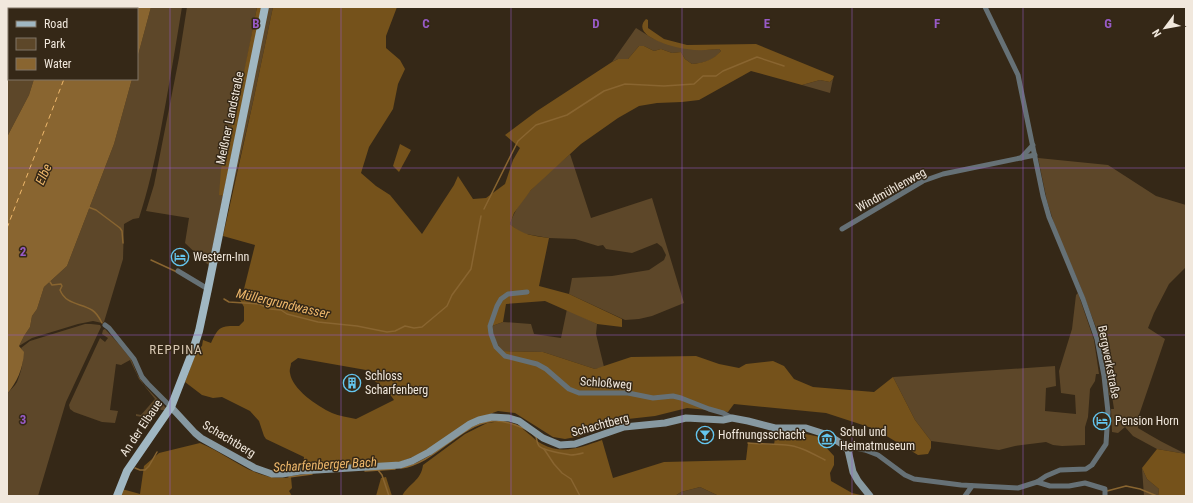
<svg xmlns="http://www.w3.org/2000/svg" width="1193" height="503" font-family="'Roboto Condensed',sans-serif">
  <rect width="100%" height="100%" fill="#352817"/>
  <!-- green -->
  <g fill="#5d4729">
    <path d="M7,7H47L46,9H9V79H34L29,95L7,137Z"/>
    <path d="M151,7H182C175,50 168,92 160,134C154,163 148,191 139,218L133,219L124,224L123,259L104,322L102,323L93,321L78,324L32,338L19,346L24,336L30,327L32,316L37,309L44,287L67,266L114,144L132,79H137V59Z"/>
    <path d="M187,7H257L221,196H223L209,265L206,263L185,243L189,218L146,211L154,185L179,58Z"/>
    <path d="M268,7H273L253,102L220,244Z"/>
    <path d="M636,28L652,38L664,43L708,50L719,49L721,51C713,61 704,63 692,64L685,59L681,52L672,53L661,49L654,51L644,46H639L628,59H618L612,62Z"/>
    <path d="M833,79L830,93L802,85L820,80L830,82Z"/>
    <path d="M570,154L591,218L652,198L684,303L652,316L639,319L625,320L569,294L572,278L612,276L649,270L664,260L666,255L662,247L657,243L632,253L606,249L603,245L598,246L575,239L549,238L520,233L510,224C520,194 548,174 570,154Z"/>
    <path d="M1038,158L1108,165L1156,196L1186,205V267L1169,284L1154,313L1148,328L1165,339L1139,415L1138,428C1153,437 1169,446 1186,454L1157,449L1133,436L1125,427L1118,433L1112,432L1111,409H1114L1112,396L1109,395L1102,343L1079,283L1057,233L1047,201Z"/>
    <path d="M1078,293L1094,340L1099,374H1096L1095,381L1090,389L1088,417L1085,427V445L1062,446L1053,445L1046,442L1015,446L999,450L931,441L915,420L893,377L1055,366L1056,386L1046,388L1045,411L1076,414L1075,395L1061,393L1059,371L1072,329L1076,295Z"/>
    <path d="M567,309L597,324L596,334L604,367L595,369L543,352L502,351C496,343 493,336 492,326L503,322L531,324L534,334L561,338Z"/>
    <path d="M85,324H91L100,325L101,327L66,402L38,496H7V394C10,390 15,386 17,382C21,373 26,355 21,348L30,341Z"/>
    <path d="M105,329L117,342L131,359L137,374L144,385L166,408L165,410H161L159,408L149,418L136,416V414L141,415L155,399L139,379L130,360L121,365L116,364L110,410L118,411L115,423L102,422L74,412L70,409L69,405L100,338L105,342L108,338L102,334L103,330Z"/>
    <path d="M1142,468L1147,479L1159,489L1158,496H1144Z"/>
    <path d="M700,487L719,496H675L681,492Z"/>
  </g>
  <!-- forest -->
  <g fill="#75521b" fill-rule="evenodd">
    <path d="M257,7H262L223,196L219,195L221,169L238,102Z"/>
    <path d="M273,7H397L386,36V48L400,60L405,69L398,84L393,109L369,147L361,173L376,186L390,195L422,234L454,185L458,176L473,199L486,198L505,184L513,160L520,148L505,135L537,111L612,62L618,59H628L639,46H644L654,51L661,49L672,53L681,52L685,59L692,64C704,63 713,60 721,51L719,49C709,50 698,51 687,49C675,48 629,36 646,19L648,20V28L664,39L687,45L756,44L834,76L833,79L830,82L820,80L802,85L751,71L699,100L682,102L657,103L639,106L618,118L581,144L531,190L514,213L510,224C522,235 534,236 549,238L539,286L569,294L622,319V327L597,324L545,301L506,304L503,322L492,326C493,336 496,343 502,351L543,352L595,369L631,357L696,356L719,364L739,368L746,364L773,361L784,366L794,379L813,387L874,392L893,377L915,420L931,441V448L928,454L918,455L875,429L826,413L734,404L728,412L687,408L655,416L619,420L581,436L565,439L553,437L515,413L498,411L479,418L420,454L400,462L304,469L303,466L304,457L266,439L264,436L259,421L250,411L222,397L213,398L202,395L185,382L197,350L202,346L203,340L211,343C219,326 220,326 239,326L244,321V307L239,298L243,293L255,245L223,236L253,102ZM298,358L366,370V375L386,389L394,400L356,419C348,417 339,416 332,413C317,406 292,389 290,373C289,370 291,366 291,363Z"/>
    <path d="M400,144L411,150L399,172L393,166Z"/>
    <path d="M502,421C507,422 513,423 517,425C526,430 533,439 542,444C562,455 582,447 602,440L613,478L664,462L746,460L748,443L774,445L776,431L801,433L820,437L821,442L834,456V465L830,473L831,481L852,493L865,496H719L700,487L681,492L675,496H402C409,483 421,481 423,465L465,434L487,423Z"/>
    <path d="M200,443C230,455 256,483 291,477L292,488L289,491L292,496H121L122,489L140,494L144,466L159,453Z"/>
    <path d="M1157,449L1186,454V496H1158L1159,489L1147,479L1142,468Z"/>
    <path d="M386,477L392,496H376L381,478Z"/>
  </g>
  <!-- water -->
  <g fill="#896530">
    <path d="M47,7H151L137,59V9H46Z"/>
    <path d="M34,79H132L114,144L67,266L44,287L37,309L32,316L30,327L24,336L19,346L24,352C23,369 17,382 7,394V137L29,95Z"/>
  </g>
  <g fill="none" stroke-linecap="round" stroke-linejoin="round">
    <!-- stream -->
    <g stroke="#896530" stroke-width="1.5">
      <path d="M88,207L96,210L120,228L122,231L123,243"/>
      <path d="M484,209L518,141L536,125L567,115L604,91L625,84L664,86L694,84L703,76H716L723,71L757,57L784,66"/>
      <path d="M151,260L177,272"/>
      <path d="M50,282L52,285L61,284L62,286L60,290C66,305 81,303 92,310C97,313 100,319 102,323"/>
      <path d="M224,299L229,302L259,304L270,309L281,310L287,314L318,322L357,326L387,332L395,331L405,326L414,328L422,327L447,306L452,295L471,269L481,216"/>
      <path d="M748,443C761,444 774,444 786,445C800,446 813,454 825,460"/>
      <path d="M544,449L554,464L562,473L571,479L580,496"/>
      <path d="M135,468L140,470H145L149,466L157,452"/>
      <path d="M401,468C436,463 458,425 493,421C504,420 529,428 536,437C537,440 537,444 539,446C542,450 565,454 571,455C575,455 579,454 583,453"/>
      <path d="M378,470L382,475L389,496"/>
      <path d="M365,471L395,469"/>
      <path d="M289,477L312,474"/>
      <path d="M1107,491L1126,486L1140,489L1157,496"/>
    </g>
    <!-- ferry -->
    <g stroke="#efb86b" stroke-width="1" stroke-dasharray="5 4" stroke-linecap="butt">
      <path d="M91,9L92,7"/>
      <path d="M7,228L64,79"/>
    </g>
    <!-- street -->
    <g stroke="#667176" stroke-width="5">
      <path d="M1021,158L1033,145"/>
      <path d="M842,229L923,181L943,174L1035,155"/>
      <path d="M178,271L208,289"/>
      <path d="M527,292L508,294L501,299L497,306L490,326L491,334L496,347L505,356L537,364L546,369L569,389L579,393H628L653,398L673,396L681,398L709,409L723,413L732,418"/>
      <path d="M105,325L109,328L134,359L142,377L148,384L171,407"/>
      <path d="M848,450L855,448L865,450L878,455L905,475L914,479L961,485L1018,488L1037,482L1046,476L1060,470L1086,469L1092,465L1106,444L1108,412L1104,376L1097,339L1083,299L1049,217L1043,196L1018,75L985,7"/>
      <path d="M1037,482L1050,486H1069L1085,483L1105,489V496"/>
      <path d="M965,496L972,486"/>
    </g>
    <!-- secondary -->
    <path stroke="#8799a1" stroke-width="7" d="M171,407L195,433L201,438L255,468L272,474H282L300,471L400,465L412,461L429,452L470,424L479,420L492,417L509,418L519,421L543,438L560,445L575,444L624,427L665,423L686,418L723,420L732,418L748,421L775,428H806L828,435L842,444L848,450L853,472L858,481L870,496"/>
    <!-- primary -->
    <path stroke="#a0b7c2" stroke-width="8" d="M117,496L127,471L171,407L192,353L199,331L208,289L265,7"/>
  </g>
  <!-- grid -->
  <path fill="none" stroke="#985bc6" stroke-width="1" stroke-opacity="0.55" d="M170,7V496M341,7V496M511,7V496M682,7V496M852,7V496M1023,7V496M7,168H1186M7,335H1186"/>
  <!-- icons -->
  <defs>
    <symbol id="hotel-ring" viewBox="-11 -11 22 22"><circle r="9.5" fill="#352817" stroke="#64c5ee" stroke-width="1.5"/><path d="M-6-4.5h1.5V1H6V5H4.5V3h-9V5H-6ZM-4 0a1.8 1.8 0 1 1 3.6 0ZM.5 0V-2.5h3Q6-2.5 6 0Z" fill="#64c5ee"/></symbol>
    <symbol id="building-ring" viewBox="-11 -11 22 22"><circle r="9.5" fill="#352817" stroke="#64c5ee" stroke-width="1.5"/><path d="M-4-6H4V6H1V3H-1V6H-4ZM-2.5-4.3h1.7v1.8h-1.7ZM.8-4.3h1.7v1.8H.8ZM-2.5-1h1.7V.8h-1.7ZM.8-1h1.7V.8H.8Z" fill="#64c5ee"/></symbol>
    <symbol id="bar-ring" viewBox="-11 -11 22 22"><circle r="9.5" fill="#352817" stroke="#64c5ee" stroke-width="1.5"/><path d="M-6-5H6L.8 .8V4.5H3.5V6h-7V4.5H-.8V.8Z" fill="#64c5ee"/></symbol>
    <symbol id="museum-ring" viewBox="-11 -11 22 22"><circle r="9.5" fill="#352817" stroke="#64c5ee" stroke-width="1.5"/><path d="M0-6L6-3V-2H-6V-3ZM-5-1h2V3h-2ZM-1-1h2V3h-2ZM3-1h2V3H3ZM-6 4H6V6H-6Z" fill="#64c5ee"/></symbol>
  </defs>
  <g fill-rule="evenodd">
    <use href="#hotel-ring" x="170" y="247" width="20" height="20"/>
    <use href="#building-ring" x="342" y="373" width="20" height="20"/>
    <use href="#hotel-ring" x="1092" y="411" width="20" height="20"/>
    <use href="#bar-ring" x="695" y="425" width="20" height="20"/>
    <use href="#museum-ring" x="817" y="429" width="20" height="20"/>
  </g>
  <g text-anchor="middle" stroke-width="3" stroke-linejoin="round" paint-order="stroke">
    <!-- street labels -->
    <g font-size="12" fill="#f1e8dd" stroke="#352817">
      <text transform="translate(230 118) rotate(-78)" y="4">Meißner Landstraße</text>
      <text transform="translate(891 190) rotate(-29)" y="4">Windmühlenweg</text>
      <text transform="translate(1109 362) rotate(79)" y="4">Bergwerkstraße</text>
      <text transform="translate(606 383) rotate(4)" y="4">Schloßweg</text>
      <text transform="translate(600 425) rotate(-15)" y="4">Schachtberg</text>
      <text transform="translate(141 428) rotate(-56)" y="4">An der Elbaue</text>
      <text transform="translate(229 439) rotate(31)" y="4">Schachtberg</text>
    </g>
    <!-- poi labels -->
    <g font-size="12" fill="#f1e8dd" stroke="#352817" text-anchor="start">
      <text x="193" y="261">Western-Inn</text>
      <text x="365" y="380">Schloss<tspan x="365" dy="14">Scharfenberg</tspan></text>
      <text x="1115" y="425">Pension Horn</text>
      <text x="840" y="436">Schul und<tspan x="840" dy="14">Heimatmuseum</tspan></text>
      <text x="718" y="439">Hoffnungsschacht</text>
    </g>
    <!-- water labels -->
    <g font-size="13" font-style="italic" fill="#efb86b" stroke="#352817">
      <text transform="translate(43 174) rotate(-66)" y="5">Elbe</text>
      <text transform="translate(283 303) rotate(13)" y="5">Müllergrundwasser</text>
      <text transform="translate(325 464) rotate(-3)" y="5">Scharfenberger Bach</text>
    </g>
    <!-- neighbourhood labels -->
    <g font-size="13" letter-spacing="1" fill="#d7c7b1" stroke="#352817">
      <text x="176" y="354">REPPINA</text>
    </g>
  </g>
  <g font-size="13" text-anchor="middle" font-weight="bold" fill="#985bc6" stroke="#352817" stroke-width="3" stroke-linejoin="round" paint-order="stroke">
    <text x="256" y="28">B</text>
    <text x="426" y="28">C</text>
    <text x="596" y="28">D</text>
    <text x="767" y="28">E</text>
    <text x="937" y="28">F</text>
    <text x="1108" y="28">G</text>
    <text x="23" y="256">2</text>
    <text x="23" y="424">3</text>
  </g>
  <!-- border -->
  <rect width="1193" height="503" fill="none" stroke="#f1e8dd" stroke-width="16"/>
  <!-- legend -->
  <rect x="8" y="8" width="130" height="72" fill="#352817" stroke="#807566"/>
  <rect x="16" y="21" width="20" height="6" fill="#a0b7c2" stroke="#807566"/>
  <text x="44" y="28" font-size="12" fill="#f1e8dd">Road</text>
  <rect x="16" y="38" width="20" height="12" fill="#5d4729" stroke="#807566"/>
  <text x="44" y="48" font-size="12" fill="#f1e8dd">Park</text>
  <rect x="16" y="58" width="20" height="12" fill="#896530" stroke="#807566"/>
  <text x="44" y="68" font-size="12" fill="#f1e8dd">Water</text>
  <!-- north arrow -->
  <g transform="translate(1165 28) rotate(238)" stroke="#352817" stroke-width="3" paint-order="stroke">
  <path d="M0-3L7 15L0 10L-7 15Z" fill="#f1e8dd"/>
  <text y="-6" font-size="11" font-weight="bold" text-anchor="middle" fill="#f1e8dd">N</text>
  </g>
</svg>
